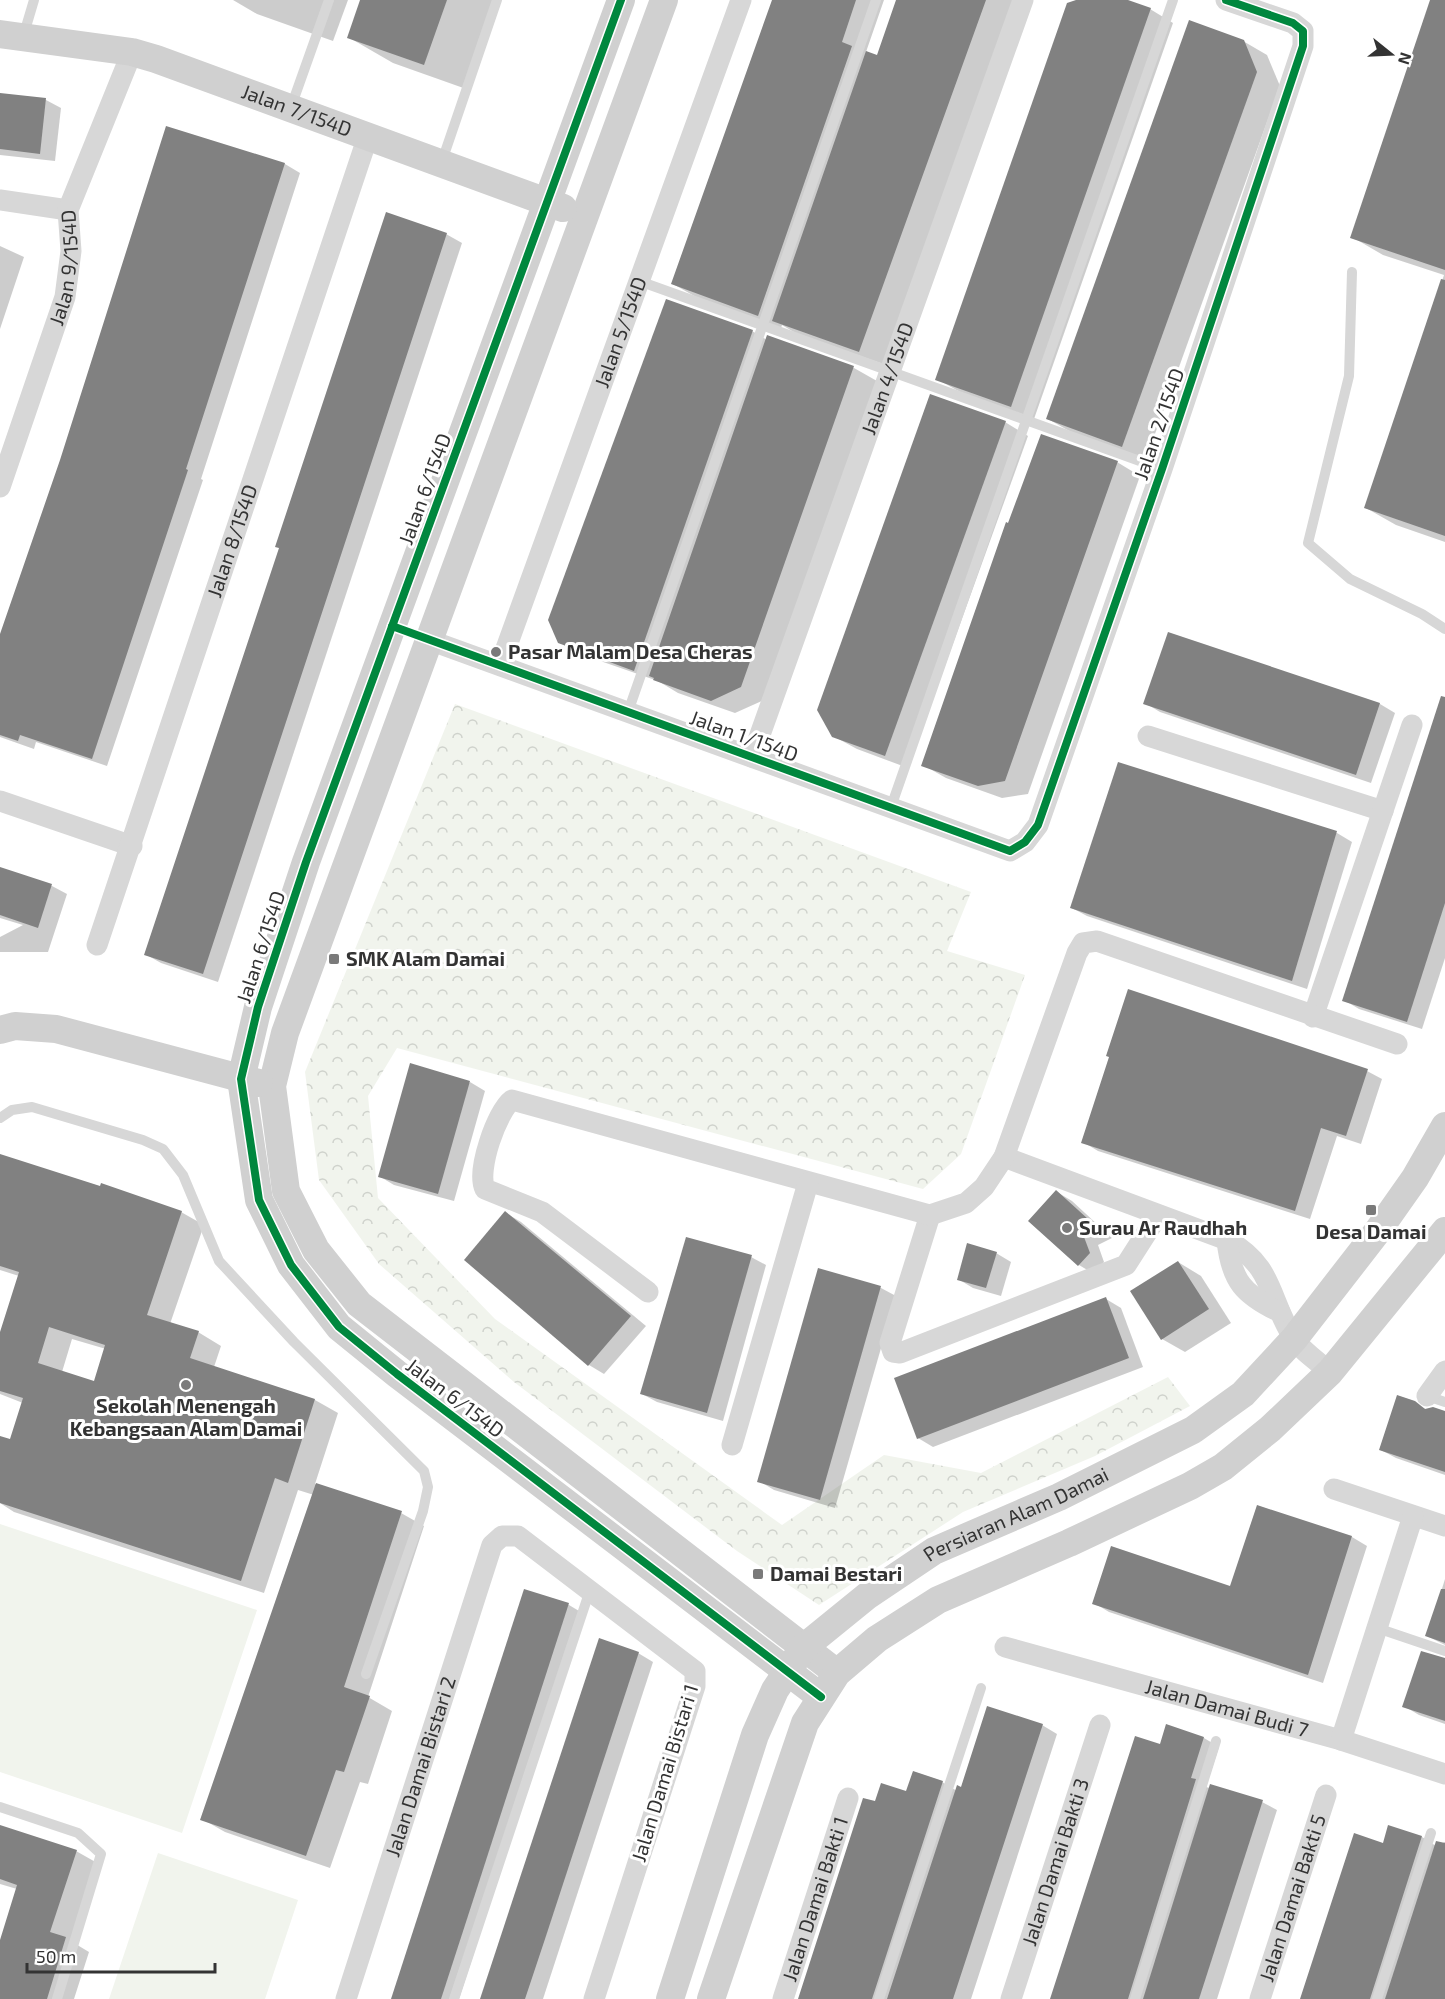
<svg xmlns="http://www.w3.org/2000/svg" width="1445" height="1999" font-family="'Exo 2',sans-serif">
  <defs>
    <pattern id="forest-crowns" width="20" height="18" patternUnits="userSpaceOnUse" patternTransform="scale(1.5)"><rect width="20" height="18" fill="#f1f4ed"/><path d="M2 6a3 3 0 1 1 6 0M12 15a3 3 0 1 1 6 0" fill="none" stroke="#cfd2cc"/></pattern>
  </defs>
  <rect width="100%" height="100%" fill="#fff"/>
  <!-- forest -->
  <path fill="url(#forest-crowns)" d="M455,704L971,892L947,951L1025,975L961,1154L923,1189L397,1048L368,1096L378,1198L495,1319L782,1525L884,1455L981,1473L1168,1377L1190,1406L1095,1456L963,1512L819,1605L737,1551L514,1382L379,1264L319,1180L305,1072Z"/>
  <!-- pitch -->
  <g fill="#f1f4ed">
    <path d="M0,1524L257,1610L182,1833L0,1772Z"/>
    <path d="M158,1853L298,1900L265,1999H109Z"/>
  </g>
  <!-- shadow -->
  <g fill="#0003" fill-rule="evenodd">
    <path d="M233,0H348L333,41L257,14Z"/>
    <path d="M362,0H501L469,90L393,63L348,37Z"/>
    <path d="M773,0H884L866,52L878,56L898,0H1013L883,364L797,334L782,325L781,328L696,297L673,284Z"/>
    <path d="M1080,0H1123L1150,9L1173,23L1034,419L960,392L937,379Z"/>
    <path d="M1432,0H1445V542L1396,525L1366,508L1444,275L1383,255L1352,237Z"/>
    <path d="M1243,41L1267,55L1280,86L1146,459L1071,432L1048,419Z"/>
    <path d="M0,94L46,100L61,108L55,161L0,155Z"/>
    <path d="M167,128L285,164L300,173L201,479L203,480L107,766L36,742L34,749L0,737V640L61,461Z"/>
    <path d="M446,234L462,243L218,982L161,963L145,954L281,548Z"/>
    <path d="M0,246L24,257L0,329Z"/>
    <path d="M752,331L767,340L768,337L854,368L877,381L764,700L735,713L678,693L658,681L583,655L560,642Z"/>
    <path d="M1005,422L1028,436L908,768L857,749L833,736Z"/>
    <path d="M1117,462L1140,476L1028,794L1002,798L946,778L923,765Z"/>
    <path d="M1168,634L1380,704L1395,713L1371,783L1160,712L1145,703Z"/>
    <path d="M1445,733V958L1422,1029L1359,1009L1344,1000Z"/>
    <path d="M1119,763L1337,833L1352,842L1307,989L1087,916L1072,908Z"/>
    <path d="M0,869L52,886L67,894L48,952H0V937L23,925L0,918Z"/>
    <path d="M1367,1071L1382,1079L1361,1144L1337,1136L1310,1219L1098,1151L1083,1142Z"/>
    <path d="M470,1082L485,1091L454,1201L394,1185L379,1176Z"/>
    <path d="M0,1155L181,1212L204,1225L170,1324L198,1332L221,1346L214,1367L315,1400L338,1413L315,1484L401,1513L424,1526L368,1697L392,1711L368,1784L360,1782L330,1868L225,1832L202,1819L314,1495L298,1490L264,1593L14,1512L0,1503V1437L10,1441L23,1403L0,1394V1337L19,1276L0,1270ZM72,1339L106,1349L95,1383L62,1372Z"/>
    <path d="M1057,1192L1072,1201L1112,1238L1098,1245L1104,1262L1094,1274L1079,1265Z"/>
    <path d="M506,1213L521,1222L646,1326L604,1374L589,1365L466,1260Z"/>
    <path d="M996,1253L1011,1262L1001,1296L973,1288L958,1279Z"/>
    <path d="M751,1257L766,1265L723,1421L657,1402L642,1394Z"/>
    <path d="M1178,1262L1201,1276L1231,1323L1185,1352L1162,1339Z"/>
    <path d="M819,1270L881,1288L896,1296L835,1508L774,1490L759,1481Z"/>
    <path d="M1106,1299L1121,1308L1143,1367L933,1447L918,1438Z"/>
    <path d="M1415,1403L1427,1410L1445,1412V1475L1396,1458L1381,1450Z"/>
    <path d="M1258,1507L1352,1537L1367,1546L1323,1683L1109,1612L1094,1603L1231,1588Z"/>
    <path d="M1445,1579V1645L1427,1636Z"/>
    <path d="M525,1591L569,1605L584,1614L459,1999H392Z"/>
    <path d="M638,1653L653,1662L543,1999H482Z"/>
    <path d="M1445,1659V1724L1419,1715L1404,1706Z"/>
    <path d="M1042,1725L1057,1734L971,1999H799L876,1803L942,1782L957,1791L961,1789Z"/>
    <path d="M1167,1726L1204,1738L1219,1747L1206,1787L1262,1802L1277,1810L1217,1999H1052L1161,1746Z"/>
    <path d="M0,1827L76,1851L99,1864L74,1943L89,1952L74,1999H0V1945L17,1889L0,1884Z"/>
    <path d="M1422,1837L1436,1846L1445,1842V1999H1302L1384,1845Z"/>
  </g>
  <!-- building -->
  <g fill="#818181" fill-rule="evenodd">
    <path d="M360,0H447L424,65L347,38Z"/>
    <path d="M772,0H856L842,42L852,46L758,316L671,284Z"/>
    <path d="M896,0H986L859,352L772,321L866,51L877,55Z"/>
    <path d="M1076,0H1128L1151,8L1011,407L935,380L1067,3Z"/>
    <path d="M1430,0H1445V270L1350,238Z"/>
    <path d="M1189,20L1244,40L1257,72L1122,447L1046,419Z"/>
    <path d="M0,93L46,98L40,154L0,149Z"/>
    <path d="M166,126L285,163L186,469L188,470L92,759L20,735L18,741L0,735V634L60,460Z"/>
    <path d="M386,212L447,233L203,974L144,955L279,548L275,547Z"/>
    <path d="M1441,279L1445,280V536L1364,508Z"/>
    <path d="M666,299L753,330L634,671L558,643L548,620Z"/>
    <path d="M767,335L854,366L741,687L711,701L653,680L654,678L649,676Z"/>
    <path d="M930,394L1006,421L885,756L832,737L817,710Z"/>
    <path d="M1041,434L1118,461L1005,781L978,786L921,766L1006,522L1008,523Z"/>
    <path d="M1168,632L1380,703L1356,775L1143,704Z"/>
    <path d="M1441,696L1445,697V903L1407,1022L1342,1001Z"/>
    <path d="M1118,762L1337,831L1292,981L1070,908Z"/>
    <path d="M0,867L52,884L38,928L0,915Z"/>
    <path d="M1128,989L1368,1069L1346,1136L1321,1128L1295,1211L1081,1143L1109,1057L1106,1056Z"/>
    <path d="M410,1063L470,1081L438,1194L378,1177Z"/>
    <path d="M0,1154L100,1186L101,1183L182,1211L147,1315L199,1331L190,1358L315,1399L288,1483L275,1478L241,1581L0,1503V1436L10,1439L23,1398L0,1391V1332L19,1272L0,1266ZM49,1327L105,1345L94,1381L38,1363Z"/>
    <path d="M1056,1190L1099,1229L1084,1237L1090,1253L1078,1266L1028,1221Z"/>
    <path d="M505,1211L631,1316L588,1366L464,1260Z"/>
    <path d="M686,1237L752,1255L707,1413L640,1394Z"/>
    <path d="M967,1243L997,1252L986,1288L957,1280Z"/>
    <path d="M1178,1261L1209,1309L1161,1340L1130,1291Z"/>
    <path d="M818,1268L881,1286L820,1500L757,1482Z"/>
    <path d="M1106,1297L1129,1358L917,1439L894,1378Z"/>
    <path d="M1397,1395L1415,1401L1425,1409L1433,1407L1445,1411V1472L1379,1450Z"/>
    <path d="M316,1483L402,1511L344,1687L370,1696L344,1772L336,1770L306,1856L200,1820Z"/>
    <path d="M1257,1505L1352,1536L1308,1675L1092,1604L1111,1546L1230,1586Z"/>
    <path d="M524,1589L569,1603L478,1885L441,1999H391Z"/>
    <path d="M1441,1589H1445V1643L1425,1636Z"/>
    <path d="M599,1638L639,1652L545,1939L525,1999H480Z"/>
    <path d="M1421,1651L1445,1658V1721L1402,1707Z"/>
    <path d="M987,1706L1043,1724L953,1999H887L957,1785L961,1787Z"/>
    <path d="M1166,1724L1204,1737L1191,1778L1196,1779L1128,1999H1050L1135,1736L1160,1744Z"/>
    <path d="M913,1771L943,1781L872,1999H798L863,1798L875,1801L881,1783L906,1791Z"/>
    <path d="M1210,1784L1263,1800L1199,1999H1143Z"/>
    <path d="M0,1825L77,1850L50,1932L66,1937L47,1999H0V1940L17,1885L0,1879Z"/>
    <path d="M1388,1825L1422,1836L1370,1999H1300L1354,1833L1383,1843Z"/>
    <path d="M1436,1841L1445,1843V1999H1385Z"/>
  </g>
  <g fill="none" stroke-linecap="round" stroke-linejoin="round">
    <!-- lane -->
    <g stroke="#d7d7d7" stroke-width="10">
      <path d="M23,37L34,0"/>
      <path d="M291,107L329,0"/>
      <path d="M442,161L497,0"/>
      <path d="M1352,272L1349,376L1308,543L1350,579L1422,614L1445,629"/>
      <path d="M639,281L1162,469"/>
      <path d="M628,712L876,0"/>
      <path d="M891,807L1173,0"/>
      <path d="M0,1118L12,1110L32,1107L143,1140L163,1149L183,1175L219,1261L294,1342L424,1471L428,1487L423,1511L366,1674"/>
      <path d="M1427,1396L1445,1402"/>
      <path d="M1377,1628L1445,1651"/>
      <path d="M0,1807L78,1833L101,1854L57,1999"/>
      <path d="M454,1999L590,1590"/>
      <path d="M879,1999L981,1688"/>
      <path d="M1135,1999L1216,1741"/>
      <path d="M1377,1999L1431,1833"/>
    </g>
    <!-- street -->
    <g stroke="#d7d7d7" stroke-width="21">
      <path d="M0,200L68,210"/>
      <path id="s1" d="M0,487L65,297L71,251L68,210L132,52"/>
      <path d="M429,640L1010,851L1025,842L1038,825L1162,469L1303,46V31L1293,23L1226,0"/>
      <path id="s2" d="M500,665L741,0"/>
      <path d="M1148,736L1383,811"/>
      <path id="s3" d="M752,757L1023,0"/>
      <path d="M0,801L132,846"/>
      <path id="s4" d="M97,945L368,136"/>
      <path d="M1313,1017L1412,725"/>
      <path d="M1004,1157L1227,1240C1275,1267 1268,1298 1293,1337C1301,1351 1319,1362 1330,1372"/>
      <path d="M930,1215L890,1343L893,1352L900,1353L1126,1265L1158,1215"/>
      <path d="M1227,1240C1231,1281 1244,1295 1280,1312"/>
      <path d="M648,1292L542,1212L485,1189C476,1171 497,1111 512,1100L930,1215L966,1203L984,1187L1004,1157L1077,953L1083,943L1097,941L1397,1044"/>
      <path d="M1427,1396L1445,1371"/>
      <path d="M732,1445L808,1183"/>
      <path d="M1334,1489L1445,1526"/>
      <path id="s5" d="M1005,1647L1341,1740L1445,1774"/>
      <path d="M1341,1740L1413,1516"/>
      <path id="s6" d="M346,1999L492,1545L502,1536H518L695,1671V1686L594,1999"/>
      <path id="s7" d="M783,1999L848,1798"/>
      <path id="s8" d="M1011,1999L1100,1725"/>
      <path id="s9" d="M1260,1999L1326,1795"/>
    </g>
    <!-- secondary -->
    <g stroke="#d0d0d0" stroke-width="28">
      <path d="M621,0L306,862L258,1007L241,1079L259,1200L291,1265L339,1327L397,1374L821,1697"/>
      <path d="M664,0L285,1033L272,1086L286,1191L316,1250L359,1304L837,1673"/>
      <path id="s10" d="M0,34L132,52L156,59L563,208"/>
      <path d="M0,1030L15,1026L56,1029L259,1083"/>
      <path id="s11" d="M670,1999L755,1735L775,1690L803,1648L867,1596L934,1551L1059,1497L1193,1430L1243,1394L1294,1339L1377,1232L1415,1178L1445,1126"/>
      <path d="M711,1999L805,1723L837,1673L877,1639L938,1600L1069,1543L1190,1486L1223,1467L1270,1429L1330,1372L1445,1231"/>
    </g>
    <defs>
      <g id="cycleway">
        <path d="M621,0L306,862L258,1007L241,1079L259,1200L291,1265L339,1327L397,1374L821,1697"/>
        <path d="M392,626L1010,851L1025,842L1038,825L1162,469L1303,46V31L1293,23L1226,0"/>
      </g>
    </defs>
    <!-- cycleway casing -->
    <use href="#cycleway" stroke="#fff" stroke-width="11"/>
    <!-- cycleway -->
    <use href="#cycleway" stroke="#00873e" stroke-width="8"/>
  </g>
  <!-- markers -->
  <g fill="#7a7a7a" stroke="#fff" stroke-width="2">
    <circle cx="496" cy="652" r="6"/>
    <rect x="328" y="953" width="12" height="12" rx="3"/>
    <rect x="1365" y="1204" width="12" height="12" rx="3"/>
    <circle cx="1067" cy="1228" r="6"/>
    <circle cx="186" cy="1385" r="6"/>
    <rect x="752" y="1568" width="12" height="12" rx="3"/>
  </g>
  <g text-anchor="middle" stroke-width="6" stroke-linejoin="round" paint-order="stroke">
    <!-- street labels -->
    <g font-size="20" fill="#333" stroke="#fff">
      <text dy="7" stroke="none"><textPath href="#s10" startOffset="308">Jalan 7/154D</textPath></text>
      <text dy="7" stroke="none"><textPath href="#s1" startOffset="230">Jalan 9/154D</textPath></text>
      <text dy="7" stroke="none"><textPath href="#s2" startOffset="354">Jalan 5/154D</textPath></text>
      <text dy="7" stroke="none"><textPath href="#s3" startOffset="402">Jalan 4/154D</textPath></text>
      <text transform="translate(1159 424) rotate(-71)" y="7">Jalan 2/154D</text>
      <text transform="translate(425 489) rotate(-70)" y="7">Jalan 6/154D</text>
      <text dy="7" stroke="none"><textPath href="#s4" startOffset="426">Jalan 8/154D</textPath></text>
      <text transform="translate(744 736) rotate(20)" y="7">Jalan 1/154D</text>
      <text transform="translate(261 947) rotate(-72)" y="7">Jalan 6/154D</text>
      <text transform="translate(455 1398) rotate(37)" y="7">Jalan 6/154D</text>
      <text dy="7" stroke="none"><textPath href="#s11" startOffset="630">Persiaran Alam Damai</textPath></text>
      <text dy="7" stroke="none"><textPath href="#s5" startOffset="230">Jalan Damai Budi 7</textPath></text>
      <text dy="7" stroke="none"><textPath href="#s6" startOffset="244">Jalan Damai Bistari 2</textPath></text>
      <text transform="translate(665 1773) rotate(-73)" y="7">Jalan Damai Bistari 1</text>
      <text dy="7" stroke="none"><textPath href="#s8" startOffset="144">Jalan Damai Bakti 3</textPath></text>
      <text dy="7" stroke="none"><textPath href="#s9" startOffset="106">Jalan Damai Bakti 5</textPath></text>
      <text dy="7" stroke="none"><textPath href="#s7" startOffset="105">Jalan Damai Bakti 1</textPath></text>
    </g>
    <!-- poi labels -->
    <g font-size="20" font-weight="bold" fill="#333" stroke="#fff" text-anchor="start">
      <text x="508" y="659">Pasar Malam Desa Cheras</text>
      <text x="346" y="966">SMK Alam Damai</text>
      <text x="1079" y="1235">Surau Ar Raudhah</text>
      <text x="1371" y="1239" text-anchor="middle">Desa Damai</text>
      <text x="186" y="1413" text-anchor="middle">Sekolah Menengah<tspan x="186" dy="23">Kebangsaan Alam Damai</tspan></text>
      <text x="770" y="1581">Damai Bestari</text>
    </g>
  </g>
  <!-- north arrow -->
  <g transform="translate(1391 54) rotate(108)" stroke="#ffffff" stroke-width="4.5" paint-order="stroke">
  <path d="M0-4.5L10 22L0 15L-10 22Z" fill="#333333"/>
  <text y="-9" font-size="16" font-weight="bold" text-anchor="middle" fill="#333333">N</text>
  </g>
  <!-- scale -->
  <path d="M27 1963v9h188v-9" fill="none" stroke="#333333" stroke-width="3"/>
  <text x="36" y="1963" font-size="18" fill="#333333" stroke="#ffffff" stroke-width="4.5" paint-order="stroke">50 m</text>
</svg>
